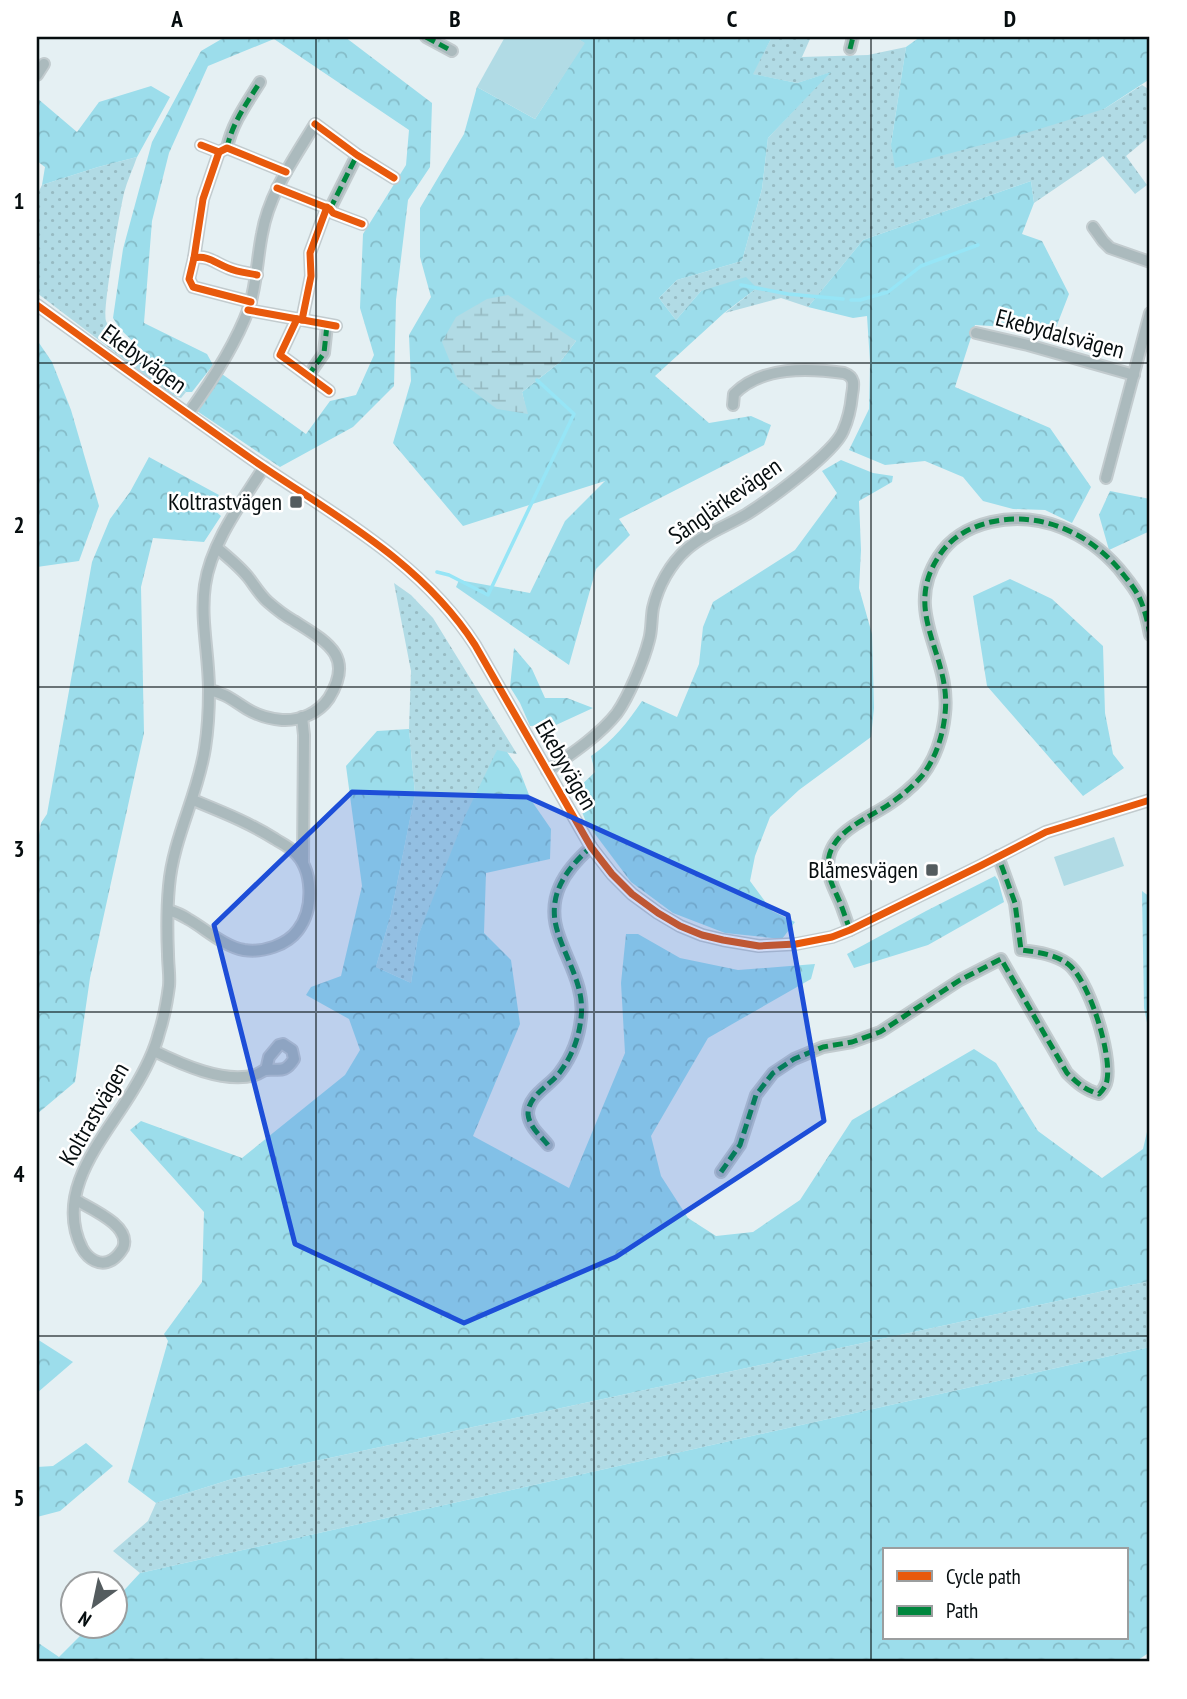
<svg xmlns="http://www.w3.org/2000/svg" width="1187" height="1699" font-family="'PT Sans Narrow',sans-serif">
  <defs>
    <pattern id="grass-dots" width="8" height="8" patternUnits="userSpaceOnUse" patternTransform="scale(1.75)"><rect width="8" height="8" fill="#b1dbe5"/><path d="M2 2h.1M6 6h.1" fill="none" stroke="#97bbc3" stroke-width="1.8" stroke-linecap="round"/></pattern>
    <pattern id="forest-crowns" width="20" height="18" patternUnits="userSpaceOnUse" patternTransform="scale(1.75)"><rect width="20" height="18" fill="#9cddeb"/><path d="M2 6a3 3 0 1 1 6 0M12 15a3 3 0 1 1 6 0" fill="none" stroke="#85bcc8"/></pattern>
    <pattern id="wetland-marsh" width="20" height="14" patternUnits="userSpaceOnUse" patternTransform="scale(1.75)"><rect width="20" height="14" fill="#b1dbe5"/><path d="M1 5h8M5 5V1M11 12h8M15 12V8" fill="none" stroke="#97bbc3"/></pattern>
  </defs>
  <rect width="100%" height="100%" fill="#e5f0f3"/>
  <!-- grass -->
  <g fill="url(#grass-dots)">
    <path d="M772,37H807L810,39L802,57L868,55L906,47L891,144L1104,109L1142,85L1150,90V136L1126,156L1147,185L1135,194L1103,156L1034,203L1031,181L863,240L808,307L781,298L725,313L757,288L701,291L676,320L659,298L677,280L742,261L762,189L768,138L829,73L797,83L752,74Z"/>
    <path d="M137,157C133,169 127,181 124,193C120,210 102,310 106,321C118,351 160,376 186,392L181,398L171,395L150,379L37,293V195L42,185L98,167Z"/>
    <path d="M394,583L411,595L433,618L517,754L497,751L418,936L411,983L376,967L391,914L415,794L409,729L411,671Z"/>
    <path d="M1150,1281V1347L140,1573L113,1551L148,1521L156,1503L232,1479Z"/>
  </g>
  <!-- forest -->
  <g fill="url(#forest-crowns)" fill-rule="evenodd">
    <path d="M225,37H345L432,103L430,167L408,200L396,300L394,386L353,427L280,467L197,411L222,374L306,434L330,401L356,395L374,355L360,308L363,234L406,165L409,130L274,39L208,66L169,153L152,221L144,323L207,354L213,365L192,392H186L120,329L113,318L123,249L152,142L201,51Z"/>
    <path d="M575,37H772L753,74L797,83L831,72L768,138L762,189L742,261L677,280L659,298L676,320L701,291L746,277L757,288L724,313L655,376L709,423L751,416L771,425L764,445L619,519L630,535L596,569L569,665L456,587L459,580L530,593L565,521L605,481L463,526L393,443L411,381L409,335L431,297L420,257V208L464,134L477,87L535,119L584,43ZM487,299L576,341L560,362L522,392L527,414Z"/>
    <path d="M920,37H1150V79L1104,109L1023,134L895,168L891,144L906,47Z"/>
    <path d="M151,86L170,97L137,157L98,167L42,185L45,167L37,161V98L77,132L99,102Z"/>
    <path d="M1031,181L1034,203L1022,234L1042,241L1069,294L1055,330L975,325L955,387L1050,428L1091,487L1072,523L1045,510L1013,509L983,501L963,477L925,461L885,465L849,450L869,409L870,362L867,316L853,318L808,307L863,240Z"/>
    <path d="M37,340L52,362L71,410L99,506L79,561L37,567Z"/>
    <path d="M149,457L219,495L211,507L221,516L204,542L153,538L141,587L144,733L90,978L75,1082L37,1114V847L41,823L47,814L92,562L110,519L130,492Z"/>
    <path d="M841,460L873,473L893,476L892,482L859,501L861,550L859,588L872,634L874,708L871,737L799,790L770,817L755,856L750,881L772,911L795,922L782,939L725,933L673,913L631,882L586,822L574,792L595,772L591,756C613,741 628,722 642,701L677,717L699,664L703,627L713,602L795,550L837,493L822,471Z"/>
    <path d="M1110,491L1150,499V531L1109,550L1099,515Z"/>
    <path d="M1010,579L1052,599L1103,646L1105,713L1113,754L1124,768L1083,796L987,686L973,596Z"/>
    <path d="M514,648L532,669L545,698H567L593,708L556,725L530,726L520,703L510,687Z"/>
    <path d="M409,729L415,794L391,914L376,967L411,983L418,936L466,814L497,750L507,752L519,769L531,800L551,829L550,859L486,873L484,933L511,960L520,1024L473,1136L569,1188L625,1053L621,983L626,934H638L680,958L738,970L815,964L811,979L708,1038L651,1136L661,1176L688,1218L716,1236L753,1232L800,1200L852,1120L974,1049L996,1063L1038,1131L1102,1178L1143,1149L1150,1119V1281L232,1479L156,1503L128,1482L168,1341L164,1334L202,1282L204,1212L130,1130L141,1121L242,1158L345,1075L360,1050L349,1019L306,995L311,987L341,976L362,886L346,766L377,731Z"/>
    <path d="M995,876L998,880L1004,902L928,945L854,968L847,954L926,911Z"/>
    <path d="M1142,891L1150,897V1037L1144,1008Z"/>
    <path d="M37,1339L73,1362L37,1393Z"/>
    <path d="M1150,1347V1652L1135,1662H37V1642L59,1657L90,1626H116V1599L140,1573ZM884,1550H1126V1638H884Z"/>
    <path d="M86,1443L113,1466L60,1511L37,1517V1467L53,1466Z"/>
  </g>
  <!-- wetland -->
  <path fill="url(#wetland-marsh)" d="M508,295L576,341L560,362L522,392L528,414L497,409L457,379L442,342L456,317L487,299Z"/>
  <!-- pitch -->
  <g fill="#b1dbe5">
    <path d="M505,37H575L585,43L535,119L477,87Z"/>
    <path d="M1114,837L1124,866L1064,886L1054,857Z"/>
  </g>
  <g fill="none" stroke-linecap="round" stroke-linejoin="round">
    <!-- stream -->
    <g stroke="#96e5f6" stroke-width="3.5">
      <path d="M741,285L788,294L843,299"/>
      <path d="M851,300H860L888,292L921,266L978,245"/>
      <path d="M437,572L449,575L488,595L574,414L537,380"/>
    </g>
    <defs>
      <g id="minor">
        <path d="M426,37L452,51"/>
        <path d="M850,49L853,37"/>
        <path d="M37,75L44,64"/>
        <path d="M201,145L219,152L227,148L286,172"/>
        <path d="M227,148C232,123 247,103 260,82"/>
        <path d="M277,188L330,209L333,213L362,224"/>
        <path d="M330,209L357,155"/>
        <path d="M1093,227L1103,241L1110,248L1150,262"/>
        <path d="M194,258L203,199L219,152"/>
        <path d="M251,302L193,287L189,279L194,258C208,255 215,263 228,268C237,272 248,273 257,275"/>
        <path d="M37,305C109,357 180,409 253,460C333,515 421,561 475,645L591,847L612,874L632,894L658,913L680,926L702,935L723,940L759,946L796,944L832,937L850,930L982,865L1046,832L1150,800"/>
        <path d="M248,310L336,326"/>
        <path d="M297,319L280,355L329,391"/>
        <path d="M302,320L311,276L310,253L327,207"/>
        <path d="M976,333L1028,345L1134,375"/>
        <path d="M308,376L324,353L327,325"/>
        <path d="M188,414C212,381 235,346 249,308C257,283 257,259 262,234C269,193 294,159 315,124L357,155L394,178"/>
        <path d="M1106,478L1150,313"/>
        <path d="M209,690C225,693 234,701 247,709C257,715 271,719 282,720C300,721 319,713 329,698C355,656 327,642 294,621C285,616 276,609 268,602C260,595 255,586 248,577C239,566 228,557 217,548"/>
        <path d="M302,717L304,735L303,862"/>
        <path d="M547,771C570,755 600,735 617,713C629,696 644,660 649,640C652,630 651,619 653,608C658,586 670,564 687,549C705,533 727,526 747,514C769,500 834,453 843,431C848,420 851,406 852,395C854,384 855,377 844,373C808,368 762,366 734,394L733,405"/>
        <path d="M168,910C175,912 182,915 188,919C206,929 223,946 244,950C263,953 287,945 298,930C314,909 314,869 293,851C288,846 281,843 275,839C248,822 222,812 193,800"/>
        <path d="M850,930C847,922 844,913 841,905C836,892 828,880 828,865C828,833 865,820 888,805C900,797 911,788 921,777C935,760 943,736 945,714C952,655 901,613 939,556C951,537 970,527 991,522C1040,511 1087,532 1119,569C1126,578 1135,588 1140,599C1145,610 1148,624 1150,635"/>
        <path d="M154,1051C181,1064 224,1084 255,1075C259,1074 262,1071 265,1070C278,1068 284,1075 294,1059L292,1050L283,1044L279,1045L269,1057L266,1070"/>
        <path d="M548,1145C541,1136 529,1127 528,1114C528,1095 550,1086 560,1072C572,1056 579,1038 581,1018C585,988 568,963 559,936C545,898 564,871 591,847"/>
        <path d="M721,1172L740,1145L756,1095L773,1073L794,1059L823,1047L852,1042L880,1032L960,980L1001,959L1067,1073C1077,1083 1085,1090 1099,1094C1103,1090 1106,1086 1107,1080C1112,1054 1089,980 1068,964C1055,954 1037,952 1021,950L1015,903L998,856"/>
        <path d="M76,1200C91,1209 132,1226 123,1248C120,1253 117,1257 112,1260C100,1267 88,1259 82,1248C53,1190 106,1136 133,1090C144,1072 154,1053 159,1033C164,1018 167,1001 169,986C170,976 168,965 168,954C167,932 167,908 169,886C173,838 198,795 205,748C208,729 209,709 209,690C209,655 200,619 205,585C211,543 242,502 264,467"/>
      </g>
    </defs>
    <!-- minor casing -->
    <use href="#minor" stroke="#c2cbce" stroke-width="14"/>
    <!-- minor -->
    <use href="#minor" stroke="#abbabd" stroke-width="10"/>
    <!-- quiet -->
    <g stroke="#00873e" stroke-width="5" stroke-dasharray="10 5" stroke-linecap="butt">
      <path d="M426,37L452,51"/>
      <path d="M850,49L853,37"/>
      <path d="M227,148C232,123 247,103 260,82"/>
      <path d="M330,209L357,155"/>
      <path d="M308,376L324,353L327,325"/>
      <path d="M850,930C847,922 844,913 841,905C836,892 828,880 828,865C828,833 865,820 888,805C900,797 911,788 921,777C935,760 943,736 945,714C952,655 901,613 939,556C951,537 970,527 991,522C1040,511 1087,532 1119,569C1126,578 1135,588 1140,599C1145,610 1148,624 1150,635"/>
      <path d="M548,1145C541,1136 529,1127 528,1114C528,1095 550,1086 560,1072C572,1056 579,1038 581,1018C585,988 568,963 559,936C545,898 564,871 591,847"/>
      <path d="M721,1172L740,1145L756,1095L773,1073L794,1059L823,1047L852,1042L880,1032L960,980L1001,959L1067,1073C1077,1083 1085,1090 1099,1094C1103,1090 1106,1086 1107,1080C1112,1054 1089,980 1068,964C1055,954 1037,952 1021,950L1015,903L998,856"/>
    </g>
    <defs>
      <g id="cycleway">
        <path d="M315,124L357,155L394,178"/>
        <path d="M201,145L219,152L227,148L286,172"/>
        <path d="M277,188L330,209L333,213L362,224"/>
        <path d="M194,258L203,199L219,152"/>
        <path d="M251,302L193,287L189,279L194,258C208,255 215,263 228,268C237,272 248,273 257,275"/>
        <path d="M37,305C109,357 180,409 253,460C333,515 421,561 475,645L591,847L612,874L632,894L658,913L680,926L702,935L723,940L759,946L796,944L832,937L850,930L982,865L1046,832L1150,800"/>
        <path d="M248,310L336,326"/>
        <path d="M297,319L280,355L329,391"/>
        <path d="M302,320L311,276L310,253L327,207"/>
      </g>
    </defs>
    <!-- cycleway casing -->
    <use href="#cycleway" stroke="#fff" stroke-width="11"/>
    <!-- cycleway -->
    <use href="#cycleway" stroke="#e8590c" stroke-width="7"/>
  </g>
  <!-- marked area -->
  <path fill="#1d4ed8" fill-opacity="0.2" stroke="#1d4ed8" stroke-width="5" stroke-linejoin="round" d="M352,792L527,797L788,915L824,1121L616,1257L464,1323L295,1244L214,925Z"/>
  <!-- grid -->
  <path fill="none" stroke="#060d0f" stroke-width="2" stroke-opacity="0.55" d="M316,37V1662M594,37V1662M871,37V1662M37,363H1150M37,687H1150M37,1012H1150M37,1336H1150"/>
  <!-- markers -->
  <g fill="#545c5f" stroke="#fff" stroke-width="2.5">
    <rect x="289" y="495" width="14" height="14" rx="3.5"/>
    <rect x="925" y="863" width="14" height="14" rx="3.5"/>
  </g>
  <g text-anchor="middle" stroke-width="5" stroke-linejoin="round" paint-order="stroke">
    <!-- street labels -->
    <g font-size="24" fill="#060d0f" stroke="#fff">
      <text transform="translate(1060 334) rotate(15)" y="8">Ekebydalsvägen</text>
      <text transform="translate(144 359) rotate(36)" y="8">Ekebyvägen</text>
      <text transform="translate(725 501) rotate(-35)" y="8">Sånglärkevägen</text>
      <text transform="translate(566 765) rotate(60)" y="8">Ekebyvägen</text>
      <text transform="translate(94 1114) rotate(-60)" y="8">Koltrastvägen</text>
    </g>
    <!-- poi labels -->
    <g font-size="24" fill="#060d0f" stroke="#fff" text-anchor="end">
      <text x="282" y="510">Koltrastvägen</text>
      <text x="918" y="878">Blåmesvägen</text>
    </g>
  </g>
  <!-- border -->
  <rect width="1187" height="1699" fill="none" stroke="#ffffff" stroke-width="77"/>
  <!-- legend -->
  <rect x="883" y="1548" width="245" height="91" fill="#ffffff" stroke="#9b9e9f" stroke-width="2"/>
  <rect x="897" y="1571" width="35" height="10" fill="#e8590c" stroke="#9b9e9f" stroke-width="2"/>
  <text x="946" y="1584" font-size="21" fill="#060d0f">Cycle path</text>
  <rect x="897" y="1606" width="35" height="10" fill="#00873e" stroke="#9b9e9f" stroke-width="2"/>
  <text x="946" y="1618" font-size="21" fill="#060d0f">Path</text>
  <!-- north arrow -->
  <g transform="translate(94 1605) rotate(213)"><circle r="33" fill="#ffffff" stroke="#9b9e9f" stroke-width="2"/>
  <path d="M0-5L12 26L0 18L-12 26Z" fill="#545c5f"/>
  <text y="-10" font-size="19" font-weight="bold" text-anchor="middle" fill="#060d0f">N</text>
  </g>
  <rect x="38" y="38" width="1110" height="1622" fill="none" stroke="#060d0f" stroke-width="2.5"/>
  <g font-size="23" text-anchor="middle" font-weight="bold" fill="#060d0f">
    <text x="177" y="27">A</text>
    <text x="455" y="27">B</text>
    <text x="732" y="27">C</text>
    <text x="1010" y="27">D</text>
    <text x="19" y="209">1</text>
    <text x="19" y="533">2</text>
    <text x="19" y="857">3</text>
    <text x="19" y="1182">4</text>
    <text x="19" y="1506">5</text>
  </g>
</svg>
